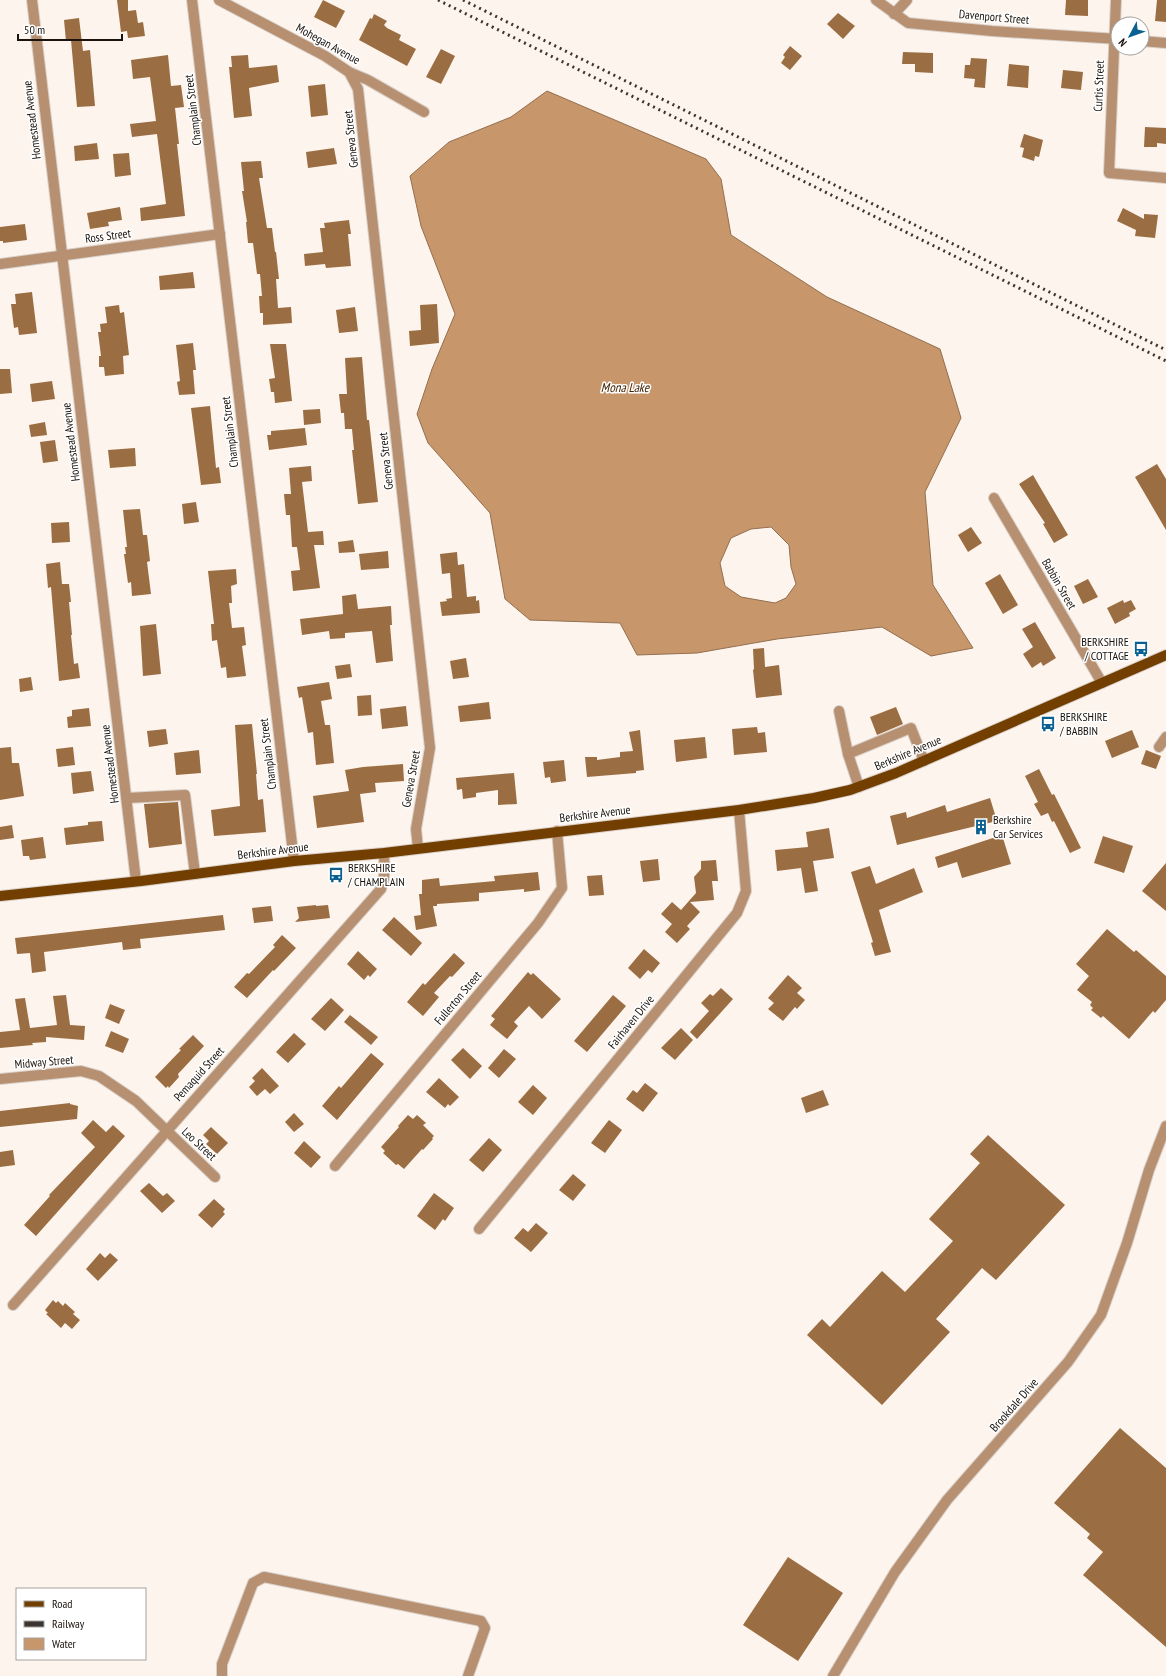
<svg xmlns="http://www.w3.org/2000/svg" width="1166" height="1676" font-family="'PT Sans Narrow',sans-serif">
  <rect width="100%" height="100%" fill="#fdf4ed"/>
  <!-- water -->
  <path fill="#c7966b" stroke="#936f4f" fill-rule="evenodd" d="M547,91L706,159L721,179L731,235L827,297L940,349L961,418L925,492L933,585L973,648L931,656L882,627L777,639L697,653L637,655L620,623L530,620L505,599L490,513L428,443L417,414L432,369L455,314L421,226L410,176L449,142L511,117ZM771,527L789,545L791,567L796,584L786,598L775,603L741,597L725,586L720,563L731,538L751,529Z"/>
  <!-- building -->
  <g fill="#9b6d42">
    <path d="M117,0H128V11L136,10L138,23L143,22L145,36L128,38L127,31L121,32Z"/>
    <path d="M323,0L345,11L336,28L314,17Z"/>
    <path d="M1066,0H1088V16L1065,15Z"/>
    <path d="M1157,0H1166V22L1155,21Z"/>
    <path d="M838,13L855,26L843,39L827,24Z"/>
    <path d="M374,14L387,21L384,25L387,28L401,35L399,40L416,49L407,66L359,40L370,18L372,19Z"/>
    <path d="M79,18L83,51L90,50L95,106L77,107L71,40L66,41L64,20Z"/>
    <path d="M790,46L802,56L790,70L781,63L785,57L783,55Z"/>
    <path d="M441,49L455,56L441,84L426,77Z"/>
    <path d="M903,52L933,53V73L915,72V64H902Z"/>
    <path d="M168,55L171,86L181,85L184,107L175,108L179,144H177L185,216L141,221L140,208L166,204L157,134L132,137L130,124L156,121L150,77L133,79L131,60Z"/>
    <path d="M248,55L249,68L277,65L279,82L249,88L252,116L234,118L229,67H232L231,56Z"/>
    <path d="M971,58L987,59L985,88L974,87L975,79L964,78L965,65H970Z"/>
    <path d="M1009,64L1029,66L1028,88L1007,86Z"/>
    <path d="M1063,70L1083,72L1081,90L1061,88Z"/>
    <path d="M325,84L328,115L311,117L308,86Z"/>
    <path d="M1145,127L1166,128V144L1157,143V147H1144Z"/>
    <path d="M1024,134L1043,140L1039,157L1035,156L1034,161L1022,157L1024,148L1020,147Z"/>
    <path d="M97,143L99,159L75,161L74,146Z"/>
    <path d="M334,148L337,164L308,168L306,152Z"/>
    <path d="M129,153L131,175L115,177L113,154Z"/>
    <path d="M261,161L263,178H259L267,228H272L275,252H276L279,279H276L278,308L291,307L292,323L263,325V313H260L259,296H262L260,274H257L253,243H248L246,222H247L242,191H244L241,162Z"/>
    <path d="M120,207L122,220L108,222L109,226L90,229L87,213Z"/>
    <path d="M1123,208L1144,219V214L1158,215L1155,238L1135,236L1136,230L1117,221Z"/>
    <path d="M349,220L351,234H348L351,266L326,268L325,264L305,266L304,254L323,252L320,228H325L324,223Z"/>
    <path d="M25,224L27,240L3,243V241H0V227Z"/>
    <path d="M193,272L195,288L160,290L159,276Z"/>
    <path d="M32,292L37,333L19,335L18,327L14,328L11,304H16L15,294Z"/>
    <path d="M437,304L439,343L410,346L409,331L421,330L420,305Z"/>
    <path d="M119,305L120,313L124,312L129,355L123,356L124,374L105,376L104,367H99V356H101L98,332H101L100,324L107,323L105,307Z"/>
    <path d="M355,307L358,331L339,333L336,310Z"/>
    <path d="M193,343L196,370H193L195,394L179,395L177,382L180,381L176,345Z"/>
    <path d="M270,344H286L292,401L275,403L274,392H271L269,379L275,378Z"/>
    <path d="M362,357L367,420H369L378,502L358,504L352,450H354L352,429H345L344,413H341L339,394H347L345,358Z"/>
    <path d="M0,369H10L12,393L0,394Z"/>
    <path d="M52,381L55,399L32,402L30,384Z"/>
    <path d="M210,406L216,468L219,467L221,483L201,485L191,408Z"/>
    <path d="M320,409L321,423L304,425L303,410Z"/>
    <path d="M45,422L47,435L31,437L29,425Z"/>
    <path d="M305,428L307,445L269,450L267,435H271V431Z"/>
    <path d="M55,440L58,461L43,463L40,442Z"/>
    <path d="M135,448L136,466L110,468L108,450Z"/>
    <path d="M1157,464L1166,479V530L1135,477Z"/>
    <path d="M311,466L312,481L302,482L308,532L323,531L324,545H314L320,588L293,591L291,571L300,570L297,547H292L290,515H286L284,494H291L289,468Z"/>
    <path d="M1033,475L1068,535L1054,543L1043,524L1045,523L1019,484Z"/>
    <path d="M196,502L199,522L184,524L182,504Z"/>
    <path d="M140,509L143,535H147L150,561L147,562L151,594L132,596L131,582L128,583L124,554H126L125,547H127L123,510Z"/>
    <path d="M69,522L70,542L52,543L51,523Z"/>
    <path d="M971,527L982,543L968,552L958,535Z"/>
    <path d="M353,540L355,552L339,553L338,542Z"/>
    <path d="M388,551L389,568L361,570L359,554Z"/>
    <path d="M457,552L458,565L464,564L467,597L476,596V601L479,600L480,613L442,616L440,602L447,601L446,599L452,598L450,573L442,574L440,554Z"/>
    <path d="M60,562L62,584H69L71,602H69L72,635H71L74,664L78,663L80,678L59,681L51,587L48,588L46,564Z"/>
    <path d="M236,569L237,584L231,586L232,603H229L232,628L244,627L246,645L242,646L246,676L227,678L226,667L221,668L217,640L212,641L211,624H214L208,571Z"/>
    <path d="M1000,574L1018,605L1003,614L985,583Z"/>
    <path d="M1088,579L1098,597L1083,604L1074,586Z"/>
    <path d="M356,594L358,609L391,606L392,625H390L393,661L376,663L372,631L345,633V638L330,639L329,631L302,635L300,619L343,614L342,596Z"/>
    <path d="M1123,600L1124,603L1131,600L1136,609L1129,613L1130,616L1115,624L1107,608Z"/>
    <path d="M1035,622L1056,658L1043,666L1041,662L1032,668L1023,654L1033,647L1022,629Z"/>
    <path d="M156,624L161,674L143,676L140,626Z"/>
    <path d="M764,648L765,667L779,665L782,695L756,698L753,670L754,669L753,649Z"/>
    <path d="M466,658L469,677L453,679L450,661Z"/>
    <path d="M350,664L352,677L337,679L335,666Z"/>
    <path d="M31,677L33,690L20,692L19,679Z"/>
    <path d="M329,682L332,699L321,701L325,725H330L334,763L316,765L313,732L308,733L302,697L299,698L297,687Z"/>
    <path d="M371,695L372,715L358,716L357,696Z"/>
    <path d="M489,702L491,719L460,722L458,706Z"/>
    <path d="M406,706L408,726L382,729L380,709Z"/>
    <path d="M896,707L903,724L877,735L870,717Z"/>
    <path d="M89,708L91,726L68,728L67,717L72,716V710Z"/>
    <path d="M252,724L257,774H256L258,800L263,799L266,832L214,836L211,810L240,806L235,725Z"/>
    <path d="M757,727L758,733L765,732L767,752L734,755L732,729Z"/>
    <path d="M166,729L168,744L149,747L147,731Z"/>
    <path d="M640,730L644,770L636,771V773L587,777L585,757H597V760L620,757V752L633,751L629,732Z"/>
    <path d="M1132,730L1139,747L1112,758L1105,741Z"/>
    <path d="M705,737L707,758L676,762L674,740Z"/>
    <path d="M11,747L12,763H19L24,796L0,800V748Z"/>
    <path d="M73,747L75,765L58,767L56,749Z"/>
    <path d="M199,750L201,773L176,775L174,753Z"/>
    <path d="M1146,750L1161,756L1156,769L1141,764Z"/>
    <path d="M564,760L566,781L551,783L550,777L545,778L543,762Z"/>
    <path d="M403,764L404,781L375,783L376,792L360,794L364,822L317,828L313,796L349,791L345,770L363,767Z"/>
    <path d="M1039,769L1052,795L1054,794L1081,848L1070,853L1054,821L1052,822L1048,813L1041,816L1034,804L1038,802L1025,776Z"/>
    <path d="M91,771L94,791L73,794L71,773Z"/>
    <path d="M514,773L517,804L498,805V790L476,793V797L463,799L462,789L457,790L456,778Z"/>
    <path d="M990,798L997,821L897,845L890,816L906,812L907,818L945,805L947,812Z"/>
    <path d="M178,802L182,844L149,848L144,804Z"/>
    <path d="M102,821L104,841L66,845L64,828L88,825V822Z"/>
    <path d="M12,825L14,838L0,840V827Z"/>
    <path d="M829,828L834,858L813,861L818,891L805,893L801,868L777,871L775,850L808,847L806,832Z"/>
    <path d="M1002,835L1011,864L962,878L957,862L938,868L935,857Z"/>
    <path d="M1103,836L1133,846L1124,873L1094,863Z"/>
    <path d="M43,837L46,858L30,860L29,856H23L21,840Z"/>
    <path d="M658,859L660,880L643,882L640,861Z"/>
    <path d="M716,860L718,881H712L714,900L690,902L700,912L687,926L690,929L677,943L665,932L672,924L661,914L672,902L681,910L696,893L694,877L701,869V861Z"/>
    <path d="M1166,863V911L1142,891Z"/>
    <path d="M870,866L876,884L914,868L923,892L879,910L891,952L875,956L871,943L873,942L851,872Z"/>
    <path d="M538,872L540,890L524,892V889L479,893V901L437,904V906H433L437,926L416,930L414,916L421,915L419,894H422V880L439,878L440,886L495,881L494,876Z"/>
    <path d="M602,875L604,895L589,896L587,876Z"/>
    <path d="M316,905V906L328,905L330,918L295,922L299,918L297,907Z"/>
    <path d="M271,906L273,921L254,923L252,908Z"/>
    <path d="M223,915L225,930L140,939L141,948L123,950L122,942L44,952L46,971L32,973L30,953L17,954L15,938Z"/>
    <path d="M394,917L422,943L411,956L382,930Z"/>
    <path d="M1107,929L1134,952L1136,950L1166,976V1000L1155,1013L1153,1011L1129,1039L1103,1016L1101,1018L1091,1010L1093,1008L1090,1005L1092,1002L1077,990L1089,976L1076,964Z"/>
    <path d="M282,935L296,948L274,971L273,970L247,998L234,987L247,973L249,974L275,947L273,945Z"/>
    <path d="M644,949L660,963L652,973L648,970L640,979L628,968Z"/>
    <path d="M358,951L377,969L370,977L368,975L364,980L347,964Z"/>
    <path d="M454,953L465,963L452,977L450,976L434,993L439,997L423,1016L407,1002L423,983L425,985Z"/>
    <path d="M528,972L531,975L533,973L561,999L542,1019L529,1006L514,1022L518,1026L507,1039L490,1025L495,1019L491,1016Z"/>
    <path d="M788,975L802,988L797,993L805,1000L797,1009L795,1007L783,1021L768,1009L774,1003L768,998Z"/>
    <path d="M721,988L733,999L697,1039L690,1032L709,1011L701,1003L710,994L713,996Z"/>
    <path d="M66,995L70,1025L85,1026L84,1040L46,1037V1042L32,1043L33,1045L0,1048V1032L20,1030L15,999L25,998L30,1028L57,1025L53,996Z"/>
    <path d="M613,995L626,1006L587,1052L574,1041Z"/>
    <path d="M331,998L344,1010L325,1031L311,1019Z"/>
    <path d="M110,1004L125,1010L119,1024L105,1018Z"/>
    <path d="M350,1015L378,1037L371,1045L344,1022Z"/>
    <path d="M681,1028L693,1040L675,1060L661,1048Z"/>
    <path d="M111,1031L129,1039L123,1053L105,1046Z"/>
    <path d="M294,1033L306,1044L288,1063L276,1052Z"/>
    <path d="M193,1035L204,1046L178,1074L179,1077L169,1088L168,1086L166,1088L155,1077L181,1050L179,1049Z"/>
    <path d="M463,1048L482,1066L470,1079L451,1060Z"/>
    <path d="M504,1049L516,1059L499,1078L488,1068Z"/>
    <path d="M371,1053L384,1064L337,1120L322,1106L339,1086L341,1088Z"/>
    <path d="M262,1068L279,1086L270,1094L265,1089L257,1096L249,1087L255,1081L252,1078Z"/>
    <path d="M439,1078L459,1097L450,1106L448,1104L445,1108L426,1092Z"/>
    <path d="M645,1083L658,1093L643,1112L626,1099L633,1090L637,1093Z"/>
    <path d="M533,1085L547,1098L533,1115L518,1102Z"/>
    <path d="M823,1090L829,1105L806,1113L801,1098Z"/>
    <path d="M70,1103V1104L78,1106L77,1119L0,1127V1111Z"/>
    <path d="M294,1113L304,1124L294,1132L285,1122Z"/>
    <path d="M408,1115L413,1119L417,1115L426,1123L423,1125L434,1136L432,1138L433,1139L423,1150L422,1149L404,1169L398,1164L396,1165L383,1153L385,1151L381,1147L399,1127L398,1126Z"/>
    <path d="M93,1120L106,1132L113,1125L125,1136L36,1236L24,1225L50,1196L49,1195L95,1147L81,1133Z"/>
    <path d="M609,1120L622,1130L605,1153L591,1143Z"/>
    <path d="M211,1127L228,1143L217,1154L206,1144L209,1141L203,1135Z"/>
    <path d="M988,1135L1065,1205L996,1280L982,1268L936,1319L950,1332L882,1405L807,1335L822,1319L830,1327L882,1271L905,1292L953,1241L929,1219L980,1163L970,1154Z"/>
    <path d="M489,1138L502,1150L483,1172L469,1160Z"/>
    <path d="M304,1141L321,1157L311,1168L294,1153Z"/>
    <path d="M13,1150L15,1165L0,1167V1152Z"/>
    <path d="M573,1174L586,1185L573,1201L559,1190Z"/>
    <path d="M149,1183L163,1196L167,1193L175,1201L162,1213L140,1191Z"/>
    <path d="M434,1193L454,1208L445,1221L443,1219L435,1230L417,1216Z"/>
    <path d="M214,1199L225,1209L223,1212L225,1214L212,1228L198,1215Z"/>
    <path d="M536,1223L548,1233L531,1252L514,1238L523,1228L528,1232Z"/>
    <path d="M100,1253L105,1258L110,1253L118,1260L98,1281L86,1269Z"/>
    <path d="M53,1300L56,1303L58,1301L63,1306L65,1303L75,1312L73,1314L80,1320L72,1329L65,1323L61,1328L46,1314L48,1313L45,1310Z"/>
    <path d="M1120,1428L1166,1468V1647L1083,1575L1103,1552L1087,1538L1090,1534L1054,1503Z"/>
    <path d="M788,1557L843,1593L798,1661L743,1625Z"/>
  </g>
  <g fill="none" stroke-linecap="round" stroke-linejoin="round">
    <defs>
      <g id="minor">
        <path d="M32,0L136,881"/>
        <path d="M192,0L294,861"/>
        <path d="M219,0L325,56L349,72L368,80L424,112"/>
        <path d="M876,0L908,23L992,31L1118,39"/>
        <path d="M1116,0L1109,173L1166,178"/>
        <path d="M894,14L907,0"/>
        <path d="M1142,41L1166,43"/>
        <path d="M349,72L358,89L430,748L416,829L418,848"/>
        <path d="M0,264L220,234"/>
        <path d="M994,498L1102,683"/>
        <path d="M839,711L848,754"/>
        <path d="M1159,747L1166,737"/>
        <path d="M859,787L848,754L911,728L924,761"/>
        <path d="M127,798L185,795L195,874"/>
        <path d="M0,1079L81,1071L99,1076L136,1101L215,1177"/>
        <path d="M335,1166L538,923L562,888L557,831"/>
        <path d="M479,1229L737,913L746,891L739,810"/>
        <path d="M13,1305L381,889C386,877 384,865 384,853"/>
        <path d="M222,1676V1664L253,1583L264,1577L481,1621L485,1628L468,1676"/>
        <path d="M833,1676L895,1572L947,1500L1068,1362L1101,1315L1127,1243L1149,1170L1166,1126"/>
      </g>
      <path id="major" d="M0,896L141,881L294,861L384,853L739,810L814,798L850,790L896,773L1166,655"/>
    </defs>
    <!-- minor casing -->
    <use href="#minor" stroke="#d9d0c9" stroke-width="12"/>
    <!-- major casing -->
    <use href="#major" stroke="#d9d0c9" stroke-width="12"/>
    <!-- minor -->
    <use href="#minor" stroke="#b69070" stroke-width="10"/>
    <!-- major -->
    <use href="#major" stroke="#723f00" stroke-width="10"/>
    <!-- rail -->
    <g stroke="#3c342e" stroke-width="3" stroke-dasharray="2 4" stroke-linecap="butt">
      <path d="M438,0L1166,361"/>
      <path d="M463,0L1166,350"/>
    </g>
  </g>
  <!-- icons -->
  <defs>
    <symbol id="bus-bare" viewBox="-9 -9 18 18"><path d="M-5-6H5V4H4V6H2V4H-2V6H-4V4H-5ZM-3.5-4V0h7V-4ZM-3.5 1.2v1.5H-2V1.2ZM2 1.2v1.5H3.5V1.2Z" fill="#0b6092" stroke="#fff" stroke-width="2.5" paint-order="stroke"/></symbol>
    <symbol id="building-bare" viewBox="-9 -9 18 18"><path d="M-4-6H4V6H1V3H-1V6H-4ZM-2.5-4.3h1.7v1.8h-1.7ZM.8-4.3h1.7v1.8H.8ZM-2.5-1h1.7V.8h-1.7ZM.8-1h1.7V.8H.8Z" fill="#0b6092" stroke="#fff" stroke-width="2.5" paint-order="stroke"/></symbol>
  </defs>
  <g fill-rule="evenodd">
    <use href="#bus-bare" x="1130" y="638" width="22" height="22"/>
    <use href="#bus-bare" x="1037" y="713" width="22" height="22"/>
    <use href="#building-bare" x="970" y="816" width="22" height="22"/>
    <use href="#bus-bare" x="325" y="864" width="22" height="22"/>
  </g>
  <g text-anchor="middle" stroke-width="3" stroke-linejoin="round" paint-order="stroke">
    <!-- street labels -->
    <g font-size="12" fill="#1a130d" stroke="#fff">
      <text transform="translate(994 17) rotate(5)" y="4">Davenport Street</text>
      <text transform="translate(328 44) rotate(29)" y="4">Mohegan Avenue</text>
      <text transform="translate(1099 86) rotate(-88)" y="4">Curtis Street</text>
      <text transform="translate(193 110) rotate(-97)" y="4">Champlain Street</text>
      <text transform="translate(32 120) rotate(-97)" y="4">Homestead Avenue</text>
      <text transform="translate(351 139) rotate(-96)" y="4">Geneva Street</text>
      <text transform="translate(108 236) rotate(-7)" y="4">Ross Street</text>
      <text transform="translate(230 432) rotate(-97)" y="4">Champlain Street</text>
      <text transform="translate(71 442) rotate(-97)" y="4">Homestead Avenue</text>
      <text transform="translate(386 461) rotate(-96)" y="4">Geneva Street</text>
      <text transform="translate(1059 584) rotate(60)" y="4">Babbin Street</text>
      <text transform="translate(908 753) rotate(-23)" y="4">Berkshire Avenue</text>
      <text transform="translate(268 754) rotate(-97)" y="4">Champlain Street</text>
      <text transform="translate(110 764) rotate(-97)" y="4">Homestead Avenue</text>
      <text transform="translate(411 779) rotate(-80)" y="4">Geneva Street</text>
      <text transform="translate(595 814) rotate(-7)" y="4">Berkshire Avenue</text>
      <text transform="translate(273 851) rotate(-7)" y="4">Berkshire Avenue</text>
      <text transform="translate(458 998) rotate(-50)" y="4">Fullerton Street</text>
      <text transform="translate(631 1022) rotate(-51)" y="4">Fairhaven Drive</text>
      <text transform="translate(44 1062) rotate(-5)" y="4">Midway Street</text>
      <text transform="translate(199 1074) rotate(-48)" y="4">Pemaquid Street</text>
      <text transform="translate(199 1144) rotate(43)" y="4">Leo Street</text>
      <text transform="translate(1014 1405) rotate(-49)" y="4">Brookdale Drive</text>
    </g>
    <!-- poi labels -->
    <g font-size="12" fill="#1a130d" stroke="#fff" text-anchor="start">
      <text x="1129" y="646" text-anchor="end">BERKSHIRE<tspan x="1129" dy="14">/ COTTAGE</tspan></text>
      <text x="1060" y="721">BERKSHIRE<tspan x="1060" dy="14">/ BABBIN</tspan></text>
      <text x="993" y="824">Berkshire<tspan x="993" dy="14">Car Services</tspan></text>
      <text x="348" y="872">BERKSHIRE<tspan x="348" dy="14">/ CHAMPLAIN</tspan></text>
    </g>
    <!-- water labels -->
    <g font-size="13" font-style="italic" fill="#412100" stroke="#fff">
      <text x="625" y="392">Mona Lake</text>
    </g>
  </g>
  <!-- legend -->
  <rect x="16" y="1588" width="130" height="72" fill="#ffffff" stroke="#a3a19e"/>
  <rect x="24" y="1601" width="20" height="6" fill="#723f00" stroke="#a3a19e"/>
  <text x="52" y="1608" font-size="12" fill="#1a130d">Road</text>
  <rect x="24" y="1621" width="20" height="6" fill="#3c342e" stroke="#a3a19e"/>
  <text x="52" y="1628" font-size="12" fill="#1a130d">Railway</text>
  <rect x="24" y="1638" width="20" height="12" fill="#c7966b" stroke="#a3a19e"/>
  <text x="52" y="1648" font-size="12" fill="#1a130d">Water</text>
  <!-- north arrow -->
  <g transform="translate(1130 36) rotate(229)"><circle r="19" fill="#ffffff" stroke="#a3a19e"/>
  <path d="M0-3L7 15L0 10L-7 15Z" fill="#0b6092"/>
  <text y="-6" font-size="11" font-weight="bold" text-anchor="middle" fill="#1a130d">N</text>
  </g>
  <!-- scale -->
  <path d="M18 34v6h104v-6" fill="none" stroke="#1a130d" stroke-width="2"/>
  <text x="24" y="34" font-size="12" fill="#1a130d" stroke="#ffffff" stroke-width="3" paint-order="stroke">50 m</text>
</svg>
